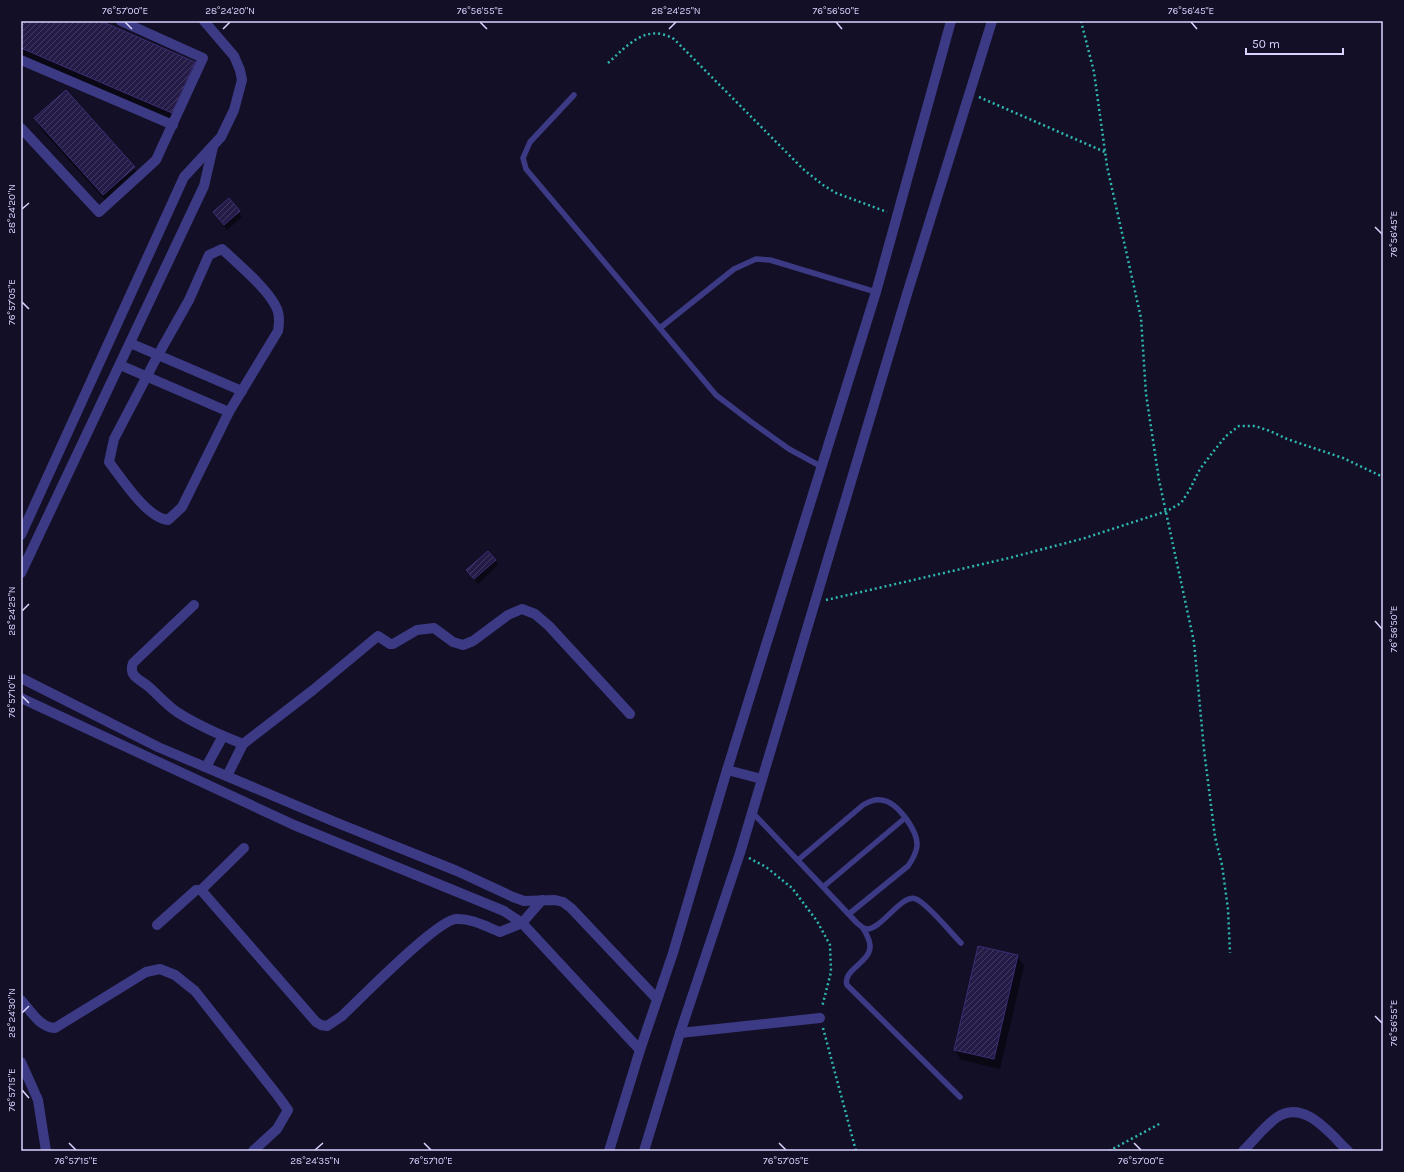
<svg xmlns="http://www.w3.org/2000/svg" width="1404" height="1172" font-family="Karla,sans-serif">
  <defs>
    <pattern id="building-hatch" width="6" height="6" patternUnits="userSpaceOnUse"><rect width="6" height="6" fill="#241b47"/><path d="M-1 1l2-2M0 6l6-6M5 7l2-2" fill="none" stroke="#433b63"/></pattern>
  </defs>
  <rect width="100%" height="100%" fill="#130f26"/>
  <!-- shadow -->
  <g fill="#0007">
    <path d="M21,21H99L194,62L200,73L178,123L21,55Z"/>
    <path d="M35,118L134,168L140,178L110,206L41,129Z"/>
    <path d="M229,199L242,217L227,230L214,212Z"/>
    <path d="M495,560L498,565L478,584L468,571Z"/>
    <path d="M1017,956L1024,966L1000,1069L961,1060L955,1050Z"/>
  </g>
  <!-- building -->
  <g fill="url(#building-hatch)" stroke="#3b2d73">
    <path d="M21,21H101L195,62L172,113L21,48Z"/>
    <path d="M66,90L135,167L103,195L34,118Z"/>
    <path d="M229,198L240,211L224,225L213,212Z"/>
    <path d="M488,551L496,560L474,579L466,570Z"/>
    <path d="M978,946L1018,955L994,1059L954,1050Z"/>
  </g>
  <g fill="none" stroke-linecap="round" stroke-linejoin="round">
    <!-- path -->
    <g stroke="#2fb8b0" stroke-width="2.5" stroke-dasharray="2 3" stroke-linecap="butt">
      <path d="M1081,21L1094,72L1107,166L1141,318L1146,394L1159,480L1194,642L1204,750L1215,837L1222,865L1228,909L1230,953"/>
      <path d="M608,63C628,45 646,23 674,39L803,169L823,185L836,193L887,212"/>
      <path d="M979,97L1105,152"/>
      <path d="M826,600L1009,558L1085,538L1167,511L1181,503L1189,491L1200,469L1213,452L1226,436L1239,426H1255L1270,431L1287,439L1343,458L1383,477"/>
      <path d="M749,858L766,867L792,888L817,921L830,945L831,972L822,1007"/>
      <path d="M823,1028L856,1151"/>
      <path d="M1109,1151L1161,1123"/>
    </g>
    <!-- service -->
    <g stroke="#3d3a85" stroke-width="5.5">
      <path d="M574,95L530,142L523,158L526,169L716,395L750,421L789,449L822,467"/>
      <path d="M660,328L734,269L756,259L770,260L876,292"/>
      <path d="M752,812L857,923C860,925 863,929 867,929C882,929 902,893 916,899C928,904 951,933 961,943"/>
      <path d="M798,860L863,805C868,802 874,799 881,800C897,801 918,831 917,846C916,854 913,859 908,866L849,914"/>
      <path d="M823,887L905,818"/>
      <path d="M863,928C866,933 870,940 870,946C871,962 842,970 847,985L960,1097"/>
    </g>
    <!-- minor -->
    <g stroke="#3d3a85" stroke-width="10">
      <path d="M21,60L173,125"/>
      <path d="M21,128L99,212L156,160L203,58L121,21"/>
      <path d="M222,249C237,263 273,293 278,312C280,319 279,324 278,331L229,412L182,507L168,520C147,518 122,479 109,462L114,439L158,355L189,300L209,255Z"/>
      <path d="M130,343L242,391"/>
      <path d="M120,365L229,412"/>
      <path d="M21,535L184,177L221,137L234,110L242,80L240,70L234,56L204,21"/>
      <path d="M21,573L204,186L213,147"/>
      <path d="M194,605L133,663C128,677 140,679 149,687C158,695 167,705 177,712C197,725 220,735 243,744"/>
      <path d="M21,678L158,747L335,822L457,871L513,897L524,901L555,900L563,902L571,908L657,999"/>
      <path d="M21,698L294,825L504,911L522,923L640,1050"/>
      <path d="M206,767L223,736"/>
      <path d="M227,776L243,744L313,690L378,636L390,644H393L417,630L434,628L453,642L463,645L473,641L508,615L522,609L535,614L549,626L630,714"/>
      <path d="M201,890L244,848"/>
      <path d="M157,925L196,890H201L316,1022L321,1025L327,1026L342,1016C360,999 437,920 456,919C471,918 487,927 500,932L522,923L542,900"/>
      <path d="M21,1000C31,1011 39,1027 55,1028L146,972L160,969L175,975L195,991L278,1096L288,1110L277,1129L253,1151"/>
      <path d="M680,1033L820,1018"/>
      <path d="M21,1062L38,1100L46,1151"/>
      <path d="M1243,1151C1254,1140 1264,1127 1276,1118C1304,1098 1330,1134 1348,1151"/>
    </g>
    <!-- tertiary -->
    <g stroke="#3d3a85" stroke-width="10">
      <path d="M727,770L762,779"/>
      <path d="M609,1151L640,1050L673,953L727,770L876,292L951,21"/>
      <path d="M644,1151L680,1033L740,853L907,294L992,21"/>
    </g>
  </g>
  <!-- ticks -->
  <path fill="none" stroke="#d9d4ff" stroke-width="1.5" d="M125,22L132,29M480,22L487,29M836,22L842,29M1191,22L1197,29M223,29L230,22M669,29L676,22M22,209L29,203M1375,227L1382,234M22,302L29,309M22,611L29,604M1375,621L1382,629M22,696L29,703M22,1013L29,1006M1375,1016L1382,1023M22,1090L29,1098M69,1143L76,1150M424,1143L431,1150M779,1143L786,1150M1134,1143L1141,1150M315,1150L323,1143"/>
  <!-- border -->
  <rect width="1404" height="1172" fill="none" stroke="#130f26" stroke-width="44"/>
  <!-- scale -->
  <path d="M1246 48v6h97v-6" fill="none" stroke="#d9d4ff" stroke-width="2"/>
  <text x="1252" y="48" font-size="12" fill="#d9d4ff" stroke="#130f26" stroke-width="3" paint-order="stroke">50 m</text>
  <rect x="22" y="22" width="1360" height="1128" fill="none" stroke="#d9d4ff" stroke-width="1.5"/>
  <g font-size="10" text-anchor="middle" fill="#d9d4ff">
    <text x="125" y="14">76°57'00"E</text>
    <text x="230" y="14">28°24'20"N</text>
    <text x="480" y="14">76°56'55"E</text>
    <text x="676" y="14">28°24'25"N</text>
    <text x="836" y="14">76°56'50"E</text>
    <text x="1191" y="14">76°56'45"E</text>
    <text transform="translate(11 209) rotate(-90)" y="4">28°24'20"N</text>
    <text transform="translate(1393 234) rotate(-90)" y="4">76°56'45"E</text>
    <text transform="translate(11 302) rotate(-90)" y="4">76°57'05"E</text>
    <text transform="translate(11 611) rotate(-90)" y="4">28°24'25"N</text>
    <text transform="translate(1393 629) rotate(-90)" y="4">76°56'50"E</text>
    <text transform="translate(11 696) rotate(-90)" y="4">76°57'10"E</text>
    <text transform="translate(11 1013) rotate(-90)" y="4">28°24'30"N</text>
    <text transform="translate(1393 1023) rotate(-90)" y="4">76°56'55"E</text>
    <text transform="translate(11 1090) rotate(-90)" y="4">76°57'15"E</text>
    <text x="76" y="1164">76°57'15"E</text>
    <text x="315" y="1164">28°24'35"N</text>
    <text x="431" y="1164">76°57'10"E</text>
    <text x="786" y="1164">76°57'05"E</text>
    <text x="1141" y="1164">76°57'00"E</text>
  </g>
</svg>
